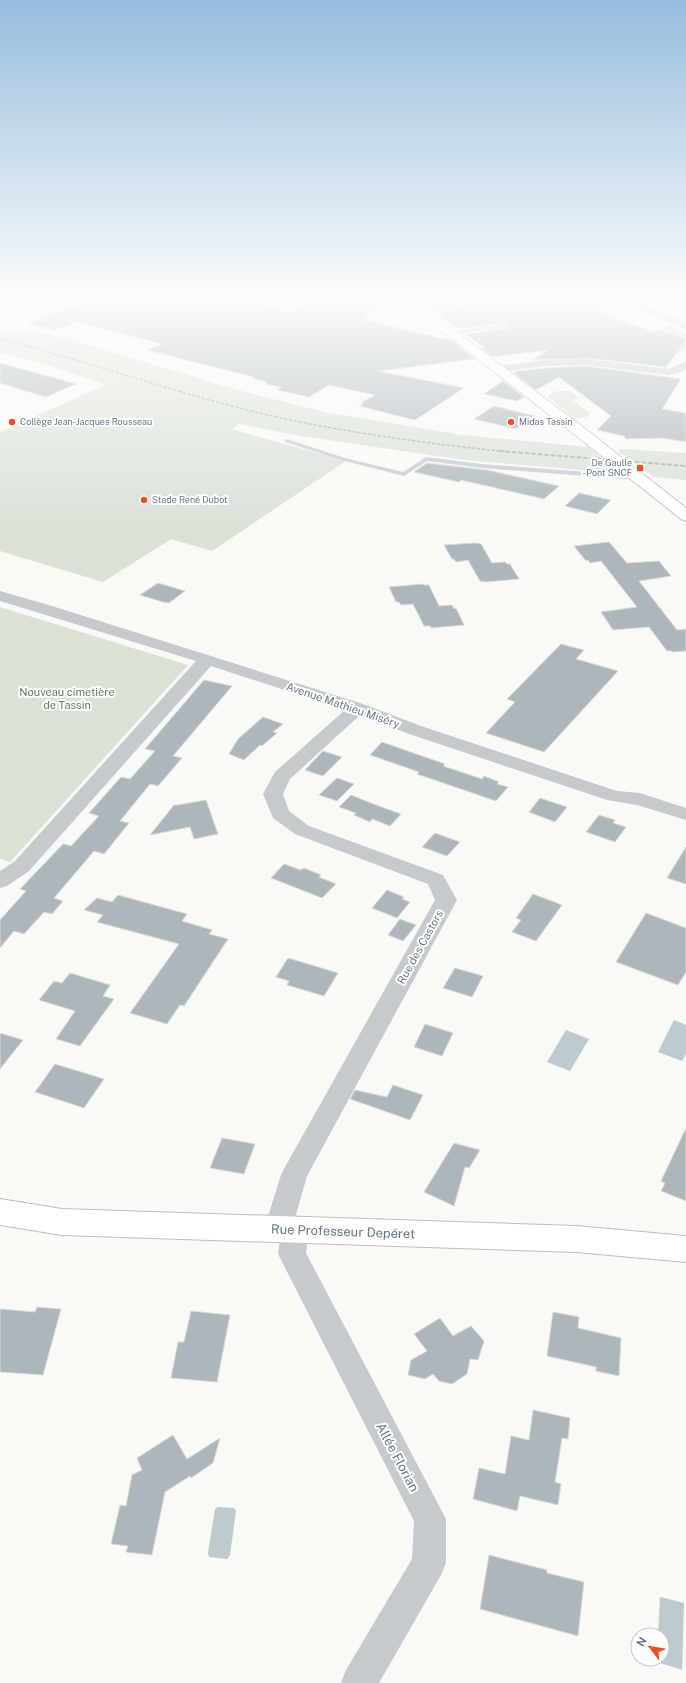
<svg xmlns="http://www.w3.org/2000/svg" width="686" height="1683" font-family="'Public Sans',sans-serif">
  <rect width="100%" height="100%" fill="#f9f9f6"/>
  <!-- green -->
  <g fill="#dae1d7">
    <path d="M243,296H260L273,301L291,296H312L262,319Z"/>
    <path d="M0,299L30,300L33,301L0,311Z"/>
    <path d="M669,326L686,334V351L680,353L664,352L658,330Z"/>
    <path d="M0,330L18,333H43L65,338L234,389L324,412L462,435L589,447L618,473L464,460L301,436L239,424L231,429L346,461L212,551L171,539L103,582L0,551V432L106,385L46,365L0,352Z"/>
    <path d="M557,391H570L579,398L573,400L591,414L586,417L574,418L547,396Z"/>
    <path d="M621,449L686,453V480L654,477L619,452V450Z"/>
    <path d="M0,607L188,665L10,862L0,859Z"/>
  </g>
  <!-- water -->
  <g fill="#bdcace">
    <path d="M674,1020L686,1025V1053L682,1061L658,1052Z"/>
    <path d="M566,1030L589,1039L570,1071L547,1062Z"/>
    <path d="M218,1507L234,1508L236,1511L230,1555L227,1559L209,1557L208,1553L215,1509Z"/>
    <path d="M660,1597L684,1603L682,1670L657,1662V1659H662V1635H658Z"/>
  </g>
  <!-- building -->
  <g fill="#acb6bb" stroke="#dadad8">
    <path d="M104,296H243L288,313L317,299H337L380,307L362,316L369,317L365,320L453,341L475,359L378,371L464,388L415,420L359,406L363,404L361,403L375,395L329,385L309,397L277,390L281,387L265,384L268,382L252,378L254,377L147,350L162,344L76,322L54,330L27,323L91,299L104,303Z"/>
    <path d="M414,296H443L450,301H428L423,303Z"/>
    <path d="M492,296H611L627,304L595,310L654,332L658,330L686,338V341L666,367L587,358L533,360L548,350L492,357L481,348L486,349L465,334L508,328L509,324L506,323L459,329L434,311L458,308Z"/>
    <path d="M0,363L55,378L76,384L46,397L0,383Z"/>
    <path d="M587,366L681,379L662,409L686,413V442L662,438L626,439L624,436L597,430L611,416L559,377L536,390L514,373L517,371L545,368Z"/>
    <path d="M503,381L524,397L517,401L484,394Z"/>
    <path d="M494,406L535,416L516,429L474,419Z"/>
    <path d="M427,463L487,470L559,486L544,499L461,480L459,482L414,472Z"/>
    <path d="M579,493L611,500L597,514L565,506Z"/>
    <path d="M609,542L627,563L659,561L671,576L639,581L677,630L686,629V651L673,652L672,651H667L649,627L613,630L601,612L637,607L601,561L590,563L588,560L586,561L574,546Z"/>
    <path d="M475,543L481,544L492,563L505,562L507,564H510L519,579L486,582L480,581L468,560L456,562L454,559H452L444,545Z"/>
    <path d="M158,583L185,591L169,603L163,602L140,595Z"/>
    <path d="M423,584L424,585H429L439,606L452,605L454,609L456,608L464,625L431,628L430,626H424L413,604L401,605L399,602H396L389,587Z"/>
    <path d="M561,644L584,650L576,659L618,671L544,752L486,733L515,702L507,699Z"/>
    <path d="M204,680L232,686L173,756L182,758L158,786L150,784L120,821L129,823L104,854L94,851L54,898L63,901L52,914L44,912L24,934L14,931L0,948V920L26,891L20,889L63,844L71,846L99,816L89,813L121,777L130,779L155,751L145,749Z"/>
    <path d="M263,717L283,724L273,732L277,733L262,746L260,745L244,760L229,754L238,739Z"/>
    <path d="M382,742L445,764L443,766L482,779L484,776L499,782L497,784L508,787L496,801L417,774L419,772L370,755Z"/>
    <path d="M323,751L342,757L323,776L305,770Z"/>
    <path d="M337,778L354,784L337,801L319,795Z"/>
    <path d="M351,795L376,805L401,814L390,826L372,819L370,822L354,815L356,813L339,807Z"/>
    <path d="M540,798L567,807L555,822L529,812Z"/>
    <path d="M206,800L218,834L194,839L190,827L150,835L174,805H178Z"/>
    <path d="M599,815L615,820L613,823L626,827L615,842L586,832Z"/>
    <path d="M435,833L460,842L447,856L422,847Z"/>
    <path d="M686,847V884L667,878Z"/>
    <path d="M284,864L301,870L304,868L321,875L319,877L336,884L322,898L271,878Z"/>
    <path d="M387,890L404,897L402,899L410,902L397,918L372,908Z"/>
    <path d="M533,894L562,905L536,941L512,932L521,920L516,918Z"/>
    <path d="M118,895L187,914L182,921L212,930L209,934L228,939L184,1006L180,1005L167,1024L130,1013L179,944L97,922L103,915L84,910L97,898L112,902Z"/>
    <path d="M646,913L686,928V972L678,985L616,962Z"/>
    <path d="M400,919L416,925L403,941L388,935Z"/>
    <path d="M288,958L338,973L324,996L287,985L289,981L276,977Z"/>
    <path d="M455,968L483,976L472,997L443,988Z"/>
    <path d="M70,973L110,985L103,996L114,999L80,1046L56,1039L75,1011L39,1000L54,981L62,983Z"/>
    <path d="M425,1024L453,1033L442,1056L414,1047Z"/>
    <path d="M0,1033L23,1040L0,1069Z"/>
    <path d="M55,1064L104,1079L84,1108L35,1092Z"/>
    <path d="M393,1085L423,1095L410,1120L350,1099L355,1090L387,1097Z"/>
    <path d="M686,1128V1201L661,1191L665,1183L661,1181Z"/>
    <path d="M222,1138L255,1144L244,1174L210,1168Z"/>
    <path d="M454,1143L480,1150L469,1168L465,1167L454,1206L424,1192Z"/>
    <path d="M37,1307L61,1309L43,1375L0,1372V1309L35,1312Z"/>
    <path d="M191,1311L230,1315L217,1382L171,1378L178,1342H184Z"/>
    <path d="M553,1312L579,1317L578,1328L621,1338L619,1376L596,1371V1367L547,1356Z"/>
    <path d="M440,1318L453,1336L471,1326L484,1341L478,1360L470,1359L467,1374L452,1384L439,1381L433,1374L425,1379L408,1375L411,1360L427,1351L414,1334Z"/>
    <path d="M533,1410L570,1418L568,1439L562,1438L555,1482L561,1484L558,1505L520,1496L517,1511L473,1499L479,1468L505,1474L511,1436L529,1440Z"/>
    <path d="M173,1435L187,1459L220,1438L213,1463L191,1478L190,1476L165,1492L152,1555L126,1552L128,1546L111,1544L120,1505L126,1506L132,1475L142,1470L137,1458Z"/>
    <path d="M489,1555L547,1570V1573L584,1582L578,1636L480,1609Z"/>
  </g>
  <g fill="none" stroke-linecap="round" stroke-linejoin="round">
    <defs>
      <g id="secondary">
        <path d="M47,296H66L65,298L36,305L0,318V311L28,301Z"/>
        <path d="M0,1199L62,1209L576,1226L686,1236V1262L576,1252L62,1235L0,1225Z"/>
      </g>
      <path id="primary" d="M397,296H409L579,424L686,508V521L681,519L569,430Z"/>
    </defs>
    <!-- secondary casing -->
    <use href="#secondary" stroke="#b8bec2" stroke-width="2"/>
    <!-- primary casing -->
    <use href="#primary" stroke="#b9bdc1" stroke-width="2"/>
    <!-- lane -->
    <g fill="#c6cace" fill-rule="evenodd">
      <path d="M506,324L508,325V327L461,333L458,331Z"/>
      <path d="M287,439L345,458L403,472L426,457L482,464L639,476L642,478L639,480L482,468L427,461L404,476L341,460L285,442L284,441Z"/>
    </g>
    <!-- street -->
    <g fill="#c6cace" fill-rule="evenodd">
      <path d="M0,296H20L15,299L0,300Z"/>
      <path d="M467,296H481L482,298L480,300L458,307L430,310L426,309L423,305L428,302C441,305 456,302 468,298Z"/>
      <path d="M612,296H626L686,323V330Z"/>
      <path d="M587,359L669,369L686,361V369L682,372L669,375L587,365L545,366L499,372L493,369L499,366L545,360Z"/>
      <path d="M0,591L52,606L363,704L421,726L617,791L640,793L686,808V820L637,805L607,800L409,734L360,715L290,779L283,794L289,811L309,826L443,875L457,900L307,1176L295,1218L305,1222L309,1230L306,1253L446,1519V1563L441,1575L379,1683H341L346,1670L412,1559L414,1521L278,1254L280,1240L268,1237L264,1229L281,1175L285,1167L435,900L428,884L295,834L273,818L263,794L275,772L345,710L211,666L29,871L7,886L0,888V871L15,861L196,661L0,601Z"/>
    </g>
    <!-- secondary -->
    <use href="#secondary" fill="#fff" fill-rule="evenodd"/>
    <!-- primary -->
    <use href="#primary" fill="#fff" fill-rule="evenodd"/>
    <!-- rail-far1 -->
    <path stroke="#a6adb3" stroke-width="1.5" stroke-dasharray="3.5 1.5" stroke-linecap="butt" d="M0,339C83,360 164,389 247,410C333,431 421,443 509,452"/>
    <!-- rail -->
    <path stroke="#a6adb3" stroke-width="2" stroke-dasharray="4.5 2" stroke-linecap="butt" d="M499,451L686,466"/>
  </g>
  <!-- sky -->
  <linearGradient id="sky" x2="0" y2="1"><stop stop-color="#97bdde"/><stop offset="0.56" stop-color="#fcfcfb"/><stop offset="1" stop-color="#fcfcfb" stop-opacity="0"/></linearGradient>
  <rect width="686" height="532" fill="url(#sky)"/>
  <!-- markers -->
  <g fill="#f0511f" stroke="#fff" stroke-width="1.5">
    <circle cx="12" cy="422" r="4"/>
    <circle cx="511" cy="422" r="4"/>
    <rect x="636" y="464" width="8" height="8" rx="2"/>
    <circle cx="144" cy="500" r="4"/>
  </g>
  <g text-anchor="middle" stroke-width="4" stroke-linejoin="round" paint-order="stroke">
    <!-- far-poi labels -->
    <g font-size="9" fill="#657989" stroke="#fff" text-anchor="start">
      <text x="20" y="425">Collège Jean-Jacques Rousseau</text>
      <text x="519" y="425">Midas Tassin</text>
      <text x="632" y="466" text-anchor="end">De Gaulle<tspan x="632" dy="10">- Pont SNCF</tspan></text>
      <text x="152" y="503">Stade René Dubot</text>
    </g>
    <!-- park labels -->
    <g font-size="11" fill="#667a61" stroke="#fff">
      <text x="67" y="696">Nouveau cimetière<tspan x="67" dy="13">de Tassin</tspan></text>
    </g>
    <!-- street labels -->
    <g font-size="11" fill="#657989" stroke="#fff">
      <text transform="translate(343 705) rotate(19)" y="4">Avenue Mathieu Miséry</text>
      <text transform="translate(420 947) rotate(-61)" y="4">Rue des Castors</text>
    </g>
    <!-- near-street labels -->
    <g font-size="13" fill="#657989" stroke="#fff">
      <text transform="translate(343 1231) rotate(2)" y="5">Rue Professeur Depéret</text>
      <text transform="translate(398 1457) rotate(62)" y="5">Allée Florian</text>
    </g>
  </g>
  <!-- north arrow -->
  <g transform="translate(650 1647) rotate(301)"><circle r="19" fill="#ffffff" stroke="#c1c9d0"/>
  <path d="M0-3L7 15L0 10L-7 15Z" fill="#f0511f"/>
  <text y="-6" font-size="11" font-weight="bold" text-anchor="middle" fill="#657989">N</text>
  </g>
</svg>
